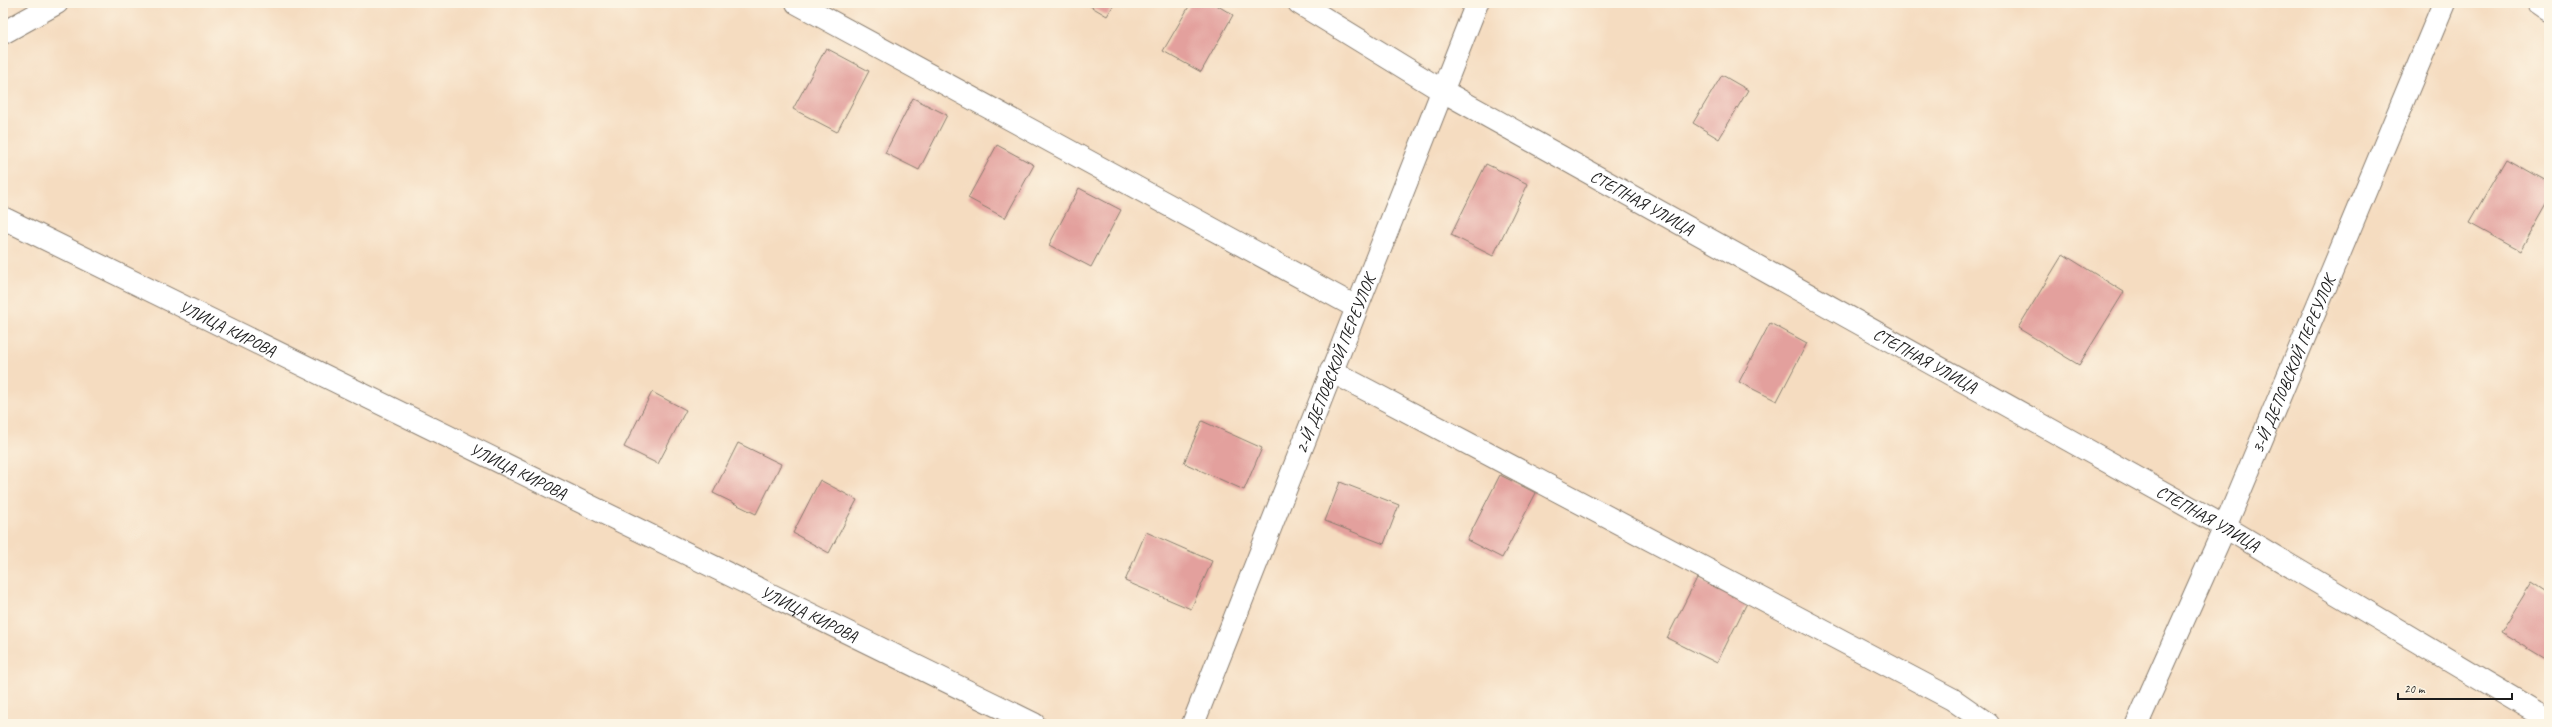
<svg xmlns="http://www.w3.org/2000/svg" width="2552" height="727" font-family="Caveat,sans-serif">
  <rect width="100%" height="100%" fill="#fcf5e5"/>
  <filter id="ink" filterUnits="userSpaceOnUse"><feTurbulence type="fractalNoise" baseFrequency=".025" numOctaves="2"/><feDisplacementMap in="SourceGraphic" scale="8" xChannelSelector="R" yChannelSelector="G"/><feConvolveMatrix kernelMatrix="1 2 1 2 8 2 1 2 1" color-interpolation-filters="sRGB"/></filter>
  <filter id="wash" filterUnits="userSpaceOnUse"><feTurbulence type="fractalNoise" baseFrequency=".012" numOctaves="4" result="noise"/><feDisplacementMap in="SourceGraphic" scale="16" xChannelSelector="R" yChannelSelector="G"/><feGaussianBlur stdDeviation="0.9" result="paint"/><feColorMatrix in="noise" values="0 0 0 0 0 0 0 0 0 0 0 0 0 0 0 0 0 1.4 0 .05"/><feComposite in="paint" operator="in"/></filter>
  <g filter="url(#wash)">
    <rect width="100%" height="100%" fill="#f5dcc0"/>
    <g id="blocks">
      <!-- building -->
      <g fill="#e3a09d">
        <path d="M1085,3H1115L1107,16Z"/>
        <path d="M1191,3H1213L1233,15L1201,72L1163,51Z"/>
        <path d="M826,48L869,71L837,132L793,109Z"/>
        <path d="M1722,75L1748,90L1719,139L1693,123Z"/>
        <path d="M913,98L947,115L919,170L885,153Z"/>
        <path d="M997,145L1034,165L1005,218L968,198Z"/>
        <path d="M2506,159L2549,183V200L2520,251L2469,223Z"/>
        <path d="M1486,164L1528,184L1493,256L1451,235Z"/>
        <path d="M1079,188L1121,210L1091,267L1049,245Z"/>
        <path d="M2063,254L2124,292L2079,365L2018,328Z"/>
        <path d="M1770,323L1807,343L1777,401L1739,382Z"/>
        <path d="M652,392L686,410L658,464L624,447Z"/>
        <path d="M1202,421L1262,448L1244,490L1184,463Z"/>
        <path d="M738,443L781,464L756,514L713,493Z"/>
        <path d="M1500,475L1536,493L1502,558L1467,540Z"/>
        <path d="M820,480L857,500L829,553L793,533Z"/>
        <path d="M1340,482L1399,505L1384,544L1325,521Z"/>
        <path d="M1146,532L1212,561L1191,609L1125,581Z"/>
        <path d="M1697,578L1747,603L1717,663L1667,638Z"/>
        <path d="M2532,582L2549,593V661L2501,632Z"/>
      </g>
    </g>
  </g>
  <g filter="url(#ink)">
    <use href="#blocks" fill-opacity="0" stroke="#887c6e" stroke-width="1"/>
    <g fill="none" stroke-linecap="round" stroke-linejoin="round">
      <defs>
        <g id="minor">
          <path d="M797,3L1356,307"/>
          <path id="s1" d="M1299,3L1441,90L2225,527L2549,720"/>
          <path d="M2539,3L2549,10"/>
          <path d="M3,33L57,3"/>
          <path id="s2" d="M3,218L1034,724"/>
          <path d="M1331,371L1952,699L1988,724"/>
          <path id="s3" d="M1193,724L1477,3"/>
          <path id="s4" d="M2137,724L2225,527L2444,3"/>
        </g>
      </defs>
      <!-- minor casing -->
      <use href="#minor" stroke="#887c6e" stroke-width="24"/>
      <!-- minor -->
      <use href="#minor" stroke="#fff" stroke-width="22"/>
    </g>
  </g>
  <g text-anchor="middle" stroke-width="3.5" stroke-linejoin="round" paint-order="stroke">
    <!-- street labels -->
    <g font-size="17" fill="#1c1c1c" stroke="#fcf5e5">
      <text dy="6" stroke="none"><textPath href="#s1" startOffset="397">СТЕПНАЯ УЛИЦА</textPath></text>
      <text dy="6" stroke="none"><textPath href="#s2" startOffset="250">УЛИЦА КИРОВА</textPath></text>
      <text dy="6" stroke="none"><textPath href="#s1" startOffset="721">СТЕПНАЯ УЛИЦА</textPath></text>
      <text dy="6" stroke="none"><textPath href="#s3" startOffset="387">2-Й ДЕПОВСКОЙ ПЕРЕУЛОК</textPath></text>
      <text dy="6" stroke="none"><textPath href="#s4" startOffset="392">3-Й ДЕПОВСКОЙ ПЕРЕУЛОК</textPath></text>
      <text dy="6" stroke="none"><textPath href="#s2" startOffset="574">УЛИЦА КИРОВА</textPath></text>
      <text dy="6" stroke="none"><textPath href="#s1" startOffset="1045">СТЕПНАЯ УЛИЦА</textPath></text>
      <text dy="6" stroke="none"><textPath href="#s2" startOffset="898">УЛИЦА КИРОВА</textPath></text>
    </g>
  </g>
  <!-- margin -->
  <rect width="2552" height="727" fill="none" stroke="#fcf5e5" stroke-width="16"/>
  <!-- scale -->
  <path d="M2398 693v6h114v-6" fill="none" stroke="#1c1c1c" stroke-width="2"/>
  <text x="2404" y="693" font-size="12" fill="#1c1c1c" stroke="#fcf5e5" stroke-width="3" paint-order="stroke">20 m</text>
</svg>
